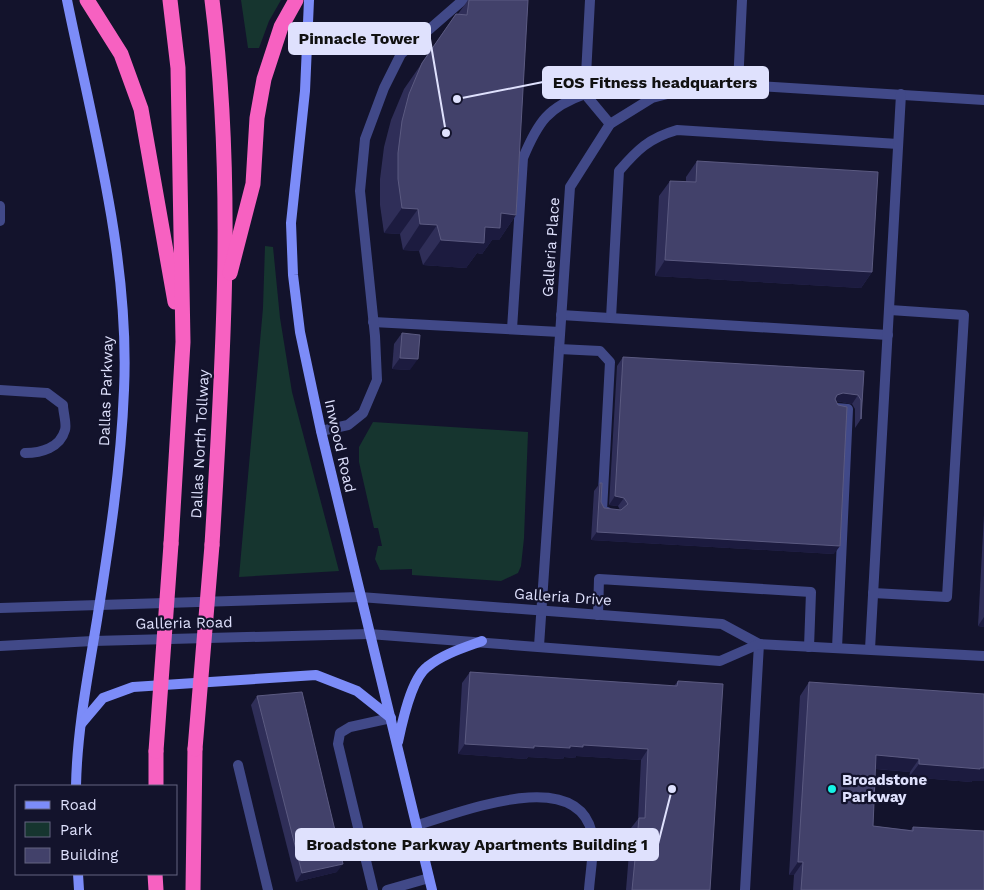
<svg xmlns="http://www.w3.org/2000/svg" width="984" height="890" font-family="'Work Sans',sans-serif">
  <rect width="100%" height="100%" fill="#13132c"/>
  <!-- green -->
  <g fill="#16352f">
    <path d="M241,0H281L269,21L259,48H248Z"/>
    <path d="M265,246L273,247L280,318L292,392L339,571L239,577L263,308Z"/>
    <path d="M373,422L528,432L524,538L521,566L518,573L501,581L412,575V569L380,570L375,559L378,546H382L378,528H374L359,462V447Z"/>
  </g>
  <g fill="none" stroke-linecap="round" stroke-linejoin="round">
    <!-- service -->
    <g stroke="#414988" stroke-width="10">
      <path d="M590,0L585,94L610,124"/>
      <path d="M738,85L742,0"/>
      <path d="M0,206V221"/>
      <path d="M561,315L888,335"/>
      <path d="M611,318L619,171C637,150 649,138 677,130L898,144"/>
      <path d="M373,322L560,332"/>
      <path d="M512,329L523,158C538,122 548,107 585,94"/>
      <path d="M559,349L600,351L610,362L602,511L607,512"/>
      <path d="M0,390L47,393L63,405C63,412 67,424 65,430C60,448 41,453 25,453"/>
      <path d="M836,408L848,409L837,648"/>
      <path d="M321,431L348,425L363,413L377,380L375,336L360,191L365,139L384,88L401,54L463,0"/>
      <path d="M873,593L947,597L964,315L890,310"/>
      <path d="M0,608L99,605"/>
      <path d="M598,615L599,579L811,592L809,647"/>
      <path d="M0,646L93,641"/>
      <path d="M539,646L570,187L610,124L652,98L710,83L984,100"/>
      <path d="M870,649L901,94"/>
      <path d="M238,765L268,890"/>
      <path d="M417,825C460,813 576,765 592,833C595,847 590,874 589,890"/>
      <path d="M373,890L338,744L340,733L350,727L391,718"/>
      <path d="M387,890L429,878"/>
      <path d="M745,890L759,644"/>
    </g>
    <!-- minor -->
    <g stroke="#414988" stroke-width="10">
      <path d="M360,597L722,624L759,644"/>
      <path d="M369,634L720,661L759,644L984,656"/>
    </g>
    <!-- tertiary -->
    <g stroke="#414988" stroke-width="10">
      <path d="M99,605L360,597"/>
      <path d="M93,641L369,634"/>
    </g>
    <!-- secondary -->
    <g stroke="#7c8cf8" stroke-width="10">
      <path d="M67,0C93,127 130,260 124,390C121,467 109,544 97,620C88,675 77,731 76,786"/>
      <path d="M309,0L305,91L291,223L293,275L300,332L321,431L432,890"/>
      <path d="M81,724L103,698L133,687L316,675L357,691L391,718"/>
      <path d="M398,742C402,723 411,679 427,667C443,654 463,648 482,641"/>
      <path d="M78,874L79,890"/>
    </g>
    <!-- motorway -->
    <g stroke="#f761c1" stroke-width="15">
      <path d="M87,0L121,54L141,109L175,302"/>
      <path d="M170,0L178,68L183,342L171,544"/>
      <path d="M212,0C235,181 223,363 212,545"/>
      <path d="M230,273L253,184L257,118L264,79L281,27L296,0"/>
      <path d="M156,786V751"/>
      <path d="M155,874L156,890"/>
      <path d="M193,890L195,749"/>
    </g>
    <!-- motorway-bridge -->
    <g stroke="#f761c1" stroke-width="15">
      <path d="M195,749L212,545"/>
      <path d="M156,751L171,544"/>
    </g>
  </g>
  <!-- wall -->
  <g fill="#2f2e58">
    <path d="M468,0H528L516,215L499,240H492L482,254L477,253L466,268L423,265L419,251L403,250L400,234L384,233L380,205V179L384,147L391,120L404,89L456,14H458Z"/>
    <path d="M697,161L872,272L861,288L655,276L659,196L670,181L686,182V177Z"/>
    <path d="M402,333L410,370L392,369L394,344Z"/>
    <path d="M623,357L864,371L861,419L855,428V409L852,404L836,401L834,554L591,540L594,491L600,483L601,502L604,508L620,510L618,506L609,505L617,366Z"/>
    <path d="M984,515V627L978,626Z"/>
    <path d="M470,672L674,686L678,681L710,890H626L631,828L638,819L641,760L576,756L575,758L564,757L563,759L528,757L526,759L458,754L462,683Z"/>
    <path d="M809,682L972,781L971,782L909,777L910,772L875,769L873,826L911,830L913,827L984,890H793L794,875H789L800,696Z"/>
    <path d="M257,696L337,872L296,882L251,705Z"/>
  </g>
  <!-- shaded-wall -->
  <g fill="#1c1b3f">
    <path d="M402,208L418,209L400,234L384,233Z"/>
    <path d="M501,213L516,215L499,240H492L482,254L477,253L466,268L423,265L441,240L485,227Z"/>
    <path d="M420,224L437,225L419,251L403,250Z"/>
    <path d="M665,260L872,272L861,288L655,276Z"/>
    <path d="M400,358L418,359L410,370L392,369Z"/>
    <path d="M843,393L858,395L852,404L837,401L831,404L837,395Z"/>
    <path d="M615,496L624,498L618,506L609,505Z"/>
    <path d="M597,532L840,546L834,554L591,540Z"/>
    <path d="M984,617V627L978,626Z"/>
    <path d="M465,744L570,746L583,745L648,749L641,760L576,756L575,758L564,757L563,759L528,757L526,759L458,754Z"/>
    <path d="M876,755L919,759L910,772L867,768Z"/>
    <path d="M919,764L984,768V781H972L971,782L909,777Z"/>
    <path d="M798,862H803L794,875H789Z"/>
    <path d="M343,864L337,872L296,882L302,873Z"/>
  </g>
  <!-- building -->
  <g fill="#42416a" stroke="#5b5a81">
    <path d="M469,0H528L516,215L501,213L500,228L485,227L484,243L441,240L437,225L420,224L418,209L402,208L398,179V153L402,121L409,94L422,63L456,14L467,15Z"/>
    <path d="M697,161L878,172L872,272L665,260L670,181L696,182Z"/>
    <path d="M402,333L420,335L418,359L400,358Z"/>
    <path d="M623,357L864,371L861,419V400L858,395L843,393L837,395L835,399L838,405L847,407L840,546L597,532L600,483H602L601,502L604,508L621,510L628,504L624,498L615,496Z"/>
    <path d="M470,672L677,686L678,681L723,684L710,890H632L639,818H645L648,749L583,745V747L570,746V748L534,746V748L465,744Z"/>
    <path d="M809,682L984,694V768H980V769L919,764V759L876,755L873,826L913,831V827L984,831V890H801L803,862H798Z"/>
    <path d="M302,692L343,864L302,873L257,696Z"/>
  </g>
  <!-- markers -->
  <circle fill="#16f3e6" stroke="#13132c" stroke-width="2" cx="832" cy="789" r="5"/>
  <g text-anchor="middle" stroke-width="4.5" stroke-linejoin="round" paint-order="stroke">
    <!-- street labels -->
    <g font-size="15" fill="#dfe1fd" stroke="#13132c">
      <text transform="translate(551 247) rotate(-86)" y="5">Galleria Place</text>
      <text transform="translate(106 391) rotate(-88)" y="5">Dallas Parkway</text>
      <text transform="translate(200 444) rotate(-87)" y="5">Dallas North Tollway</text>
      <text transform="translate(340 446) rotate(77)" y="5">Inwood Road</text>
      <text transform="translate(563 597) rotate(4)" y="5">Galleria Drive</text>
      <text transform="translate(184 623) rotate(-1)" y="5">Galleria Road</text>
    </g>
    <!-- poi labels -->
    <g font-size="15" font-weight="bold" fill="#dfe1fd" stroke="#13132c" text-anchor="start">
      <text x="842" y="785">Broadstone<tspan x="842" dy="17">Parkway</tspan></text>
    </g>
  </g>
  <!-- callouts -->
  <path fill="none" stroke="#dfe1fd" stroke-width="2" d="M446 133L430 39M457 99L543 82M672 789L658 844"/>
  <g fill="#dfe1fd" stroke="#13132c" stroke-width="2">
    <circle cx="446" cy="133" r="5"/>
    <circle cx="457" cy="99" r="5"/>
    <circle cx="672" cy="789" r="5"/>
  </g>
  <g fill="#dfe1fd" stroke="#dfe1fd" stroke-width="2">
    <rect x="289" y="23" width="141" height="31" rx="5"/>
    <rect x="543" y="67" width="225" height="31" rx="5"/>
    <rect x="296" y="829" width="362" height="31" rx="5"/>
  </g>
  <g font-size="16" text-anchor="middle" font-weight="bold" fill="#111">
    <text x="359" y="44">Pinnacle Tower</text>
    <text x="655" y="88">EOS Fitness headquarters</text>
    <text x="477" y="850">Broadstone Parkway Apartments Building 1</text>
  </g>
  <!-- legend -->
  <rect x="15" y="785" width="162" height="90" fill="#13132c" stroke="#656580"/>
  <rect x="25" y="801" width="25" height="8" fill="#7c8cf8" stroke="#656580"/>
  <text x="60" y="810" font-size="15" fill="#dfe1fd">Road</text>
  <rect x="25" y="822" width="25" height="15" fill="#16352f" stroke="#656580"/>
  <text x="60" y="835" font-size="15" fill="#dfe1fd">Park</text>
  <rect x="25" y="848" width="25" height="15" fill="#42416a" stroke="#656580"/>
  <text x="60" y="860" font-size="15" fill="#dfe1fd">Building</text>
</svg>
